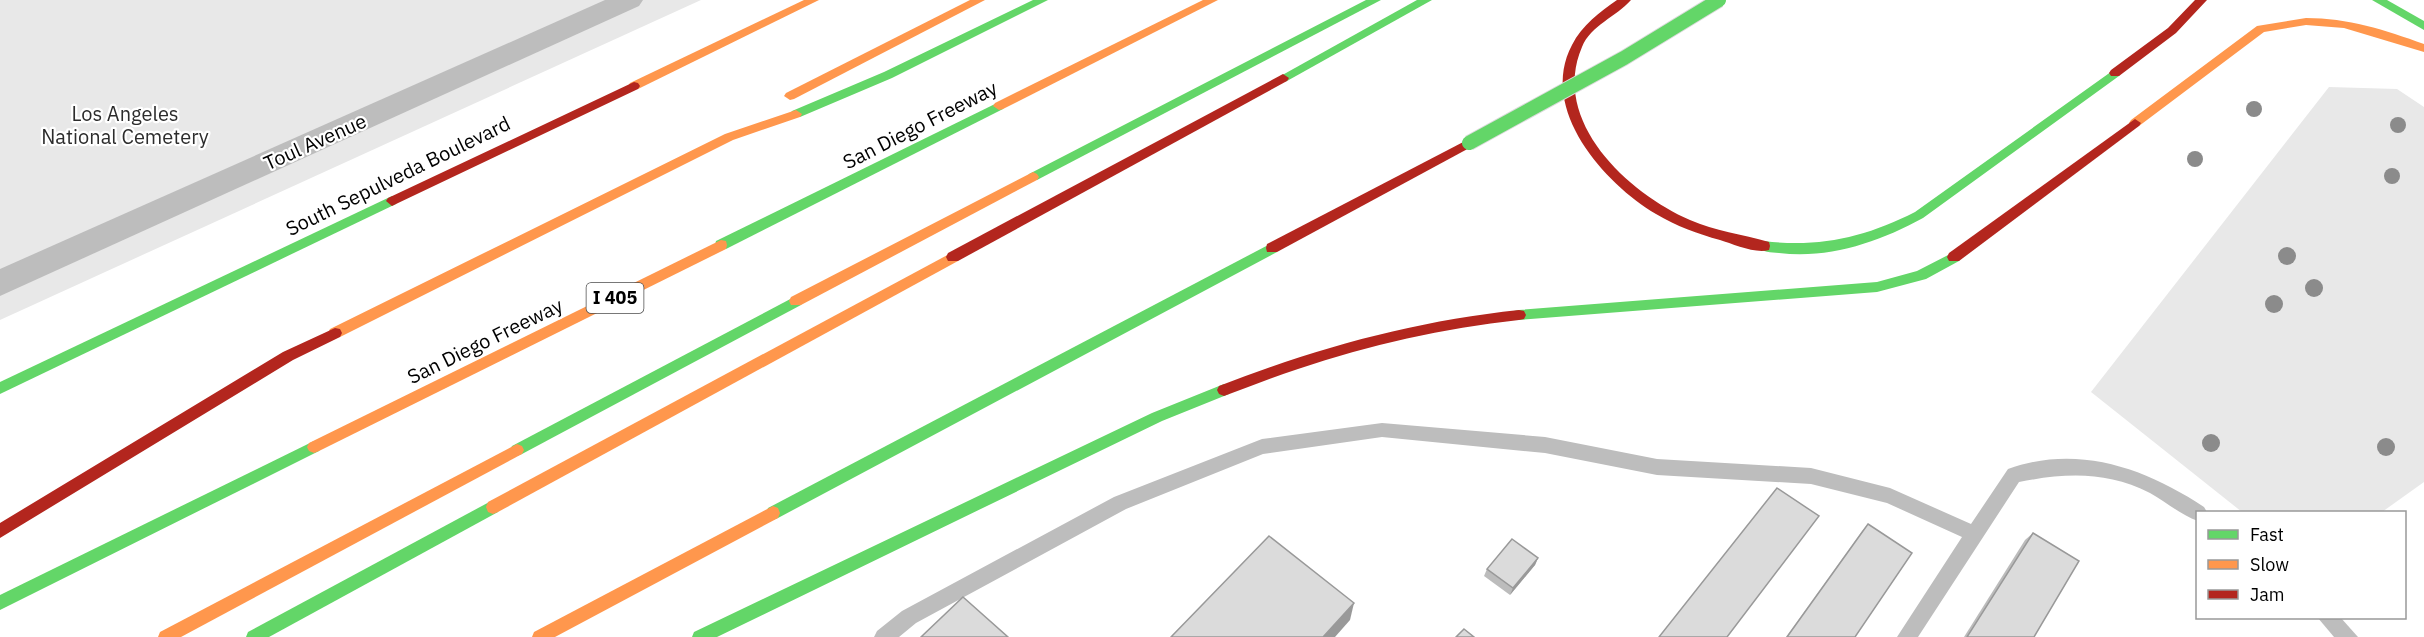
<svg xmlns="http://www.w3.org/2000/svg" width="2424" height="637" font-family="'IBM Plex Sans',sans-serif">
  <rect width="100%" height="100%" fill="#fff"/>
  <!-- green -->
  <g fill="#e8e8e8">
    <path d="M0,0H701L0,320Z"/>
    <path d="M2329,87L2397,89L2424,107V482L2382,512H2242L2091,392Z"/>
  </g>
  <g fill="none" stroke-linecap="round" stroke-linejoin="round">
    <!-- lane -->
    <g fill="#bdbdbd" fill-rule="evenodd">
      <path d="M1382,423L1545,437L1657,459L1811,468L1890,488L1971,524L2008,469C2078,444 2145,468 2204,507L2207,512H2198V521C2181,515 2166,502 2150,493C2106,471 2066,473 2019,482L1918,637H1897L1962,537L1887,503L1811,484L1657,475L1545,453L1382,437L1263,454L1126,509L916,623L899,637H874L877,631L902,611L1114,497L1262,439Z"/>
      <path d="M2318,618H2341L2358,637H2334Z"/>
    </g>
    <!-- street -->
    <path fill="#bdbdbd" fill-rule="evenodd" d="M605,0H643L639,6L0,296V269Z"/>
    <!-- fast -->
    <g fill="#63d668" fill-rule="evenodd">
      <path d="M1033,0H1048L892,78L800,117H792L790,114L792,111L884,72Z"/>
      <path d="M1366,0H1381L1037,180H1029L1027,177L1029,174Z"/>
      <path d="M1417,0H1432L1287,81L1283,82L1277,78Z"/>
      <path d="M2372,0H2387L2424,21V30Z"/>
      <path d="M2115,69L2121,73L2119,76L1923,218C1879,242 1830,259 1779,253C1771,252 1762,253 1758,246L1764,241C1819,248 1866,237 1915,212Z"/>
      <path d="M999,102L1005,106L1003,109L726,249H716L715,245L716,241Z"/>
      <path d="M392,196L396,198L398,201L396,204L0,394V382Z"/>
      <path d="M1272,243L1277,244L1278,248L1277,252L778,518L773,520L768,518L766,513L768,508Z"/>
      <path d="M1954,252L1961,257L1959,261L1926,279L1877,292L1519,320L1514,319L1512,315L1514,311L1519,310L1877,282L1917,271Z"/>
      <path d="M796,296L801,297L803,301L801,305L522,454L517,456L512,454L510,450L512,446Z"/>
      <path d="M1224,384L1229,386L1231,390L1229,394L1162,421L717,637H692L694,632L1152,413Z"/>
      <path d="M314,441L319,443L321,447L319,451L0,610V595Z"/>
      <path d="M493,500L498,502L500,507L498,512L269,637H246L248,632Z"/>
    </g>
    <!-- slow -->
    <g fill="#ff974d" fill-rule="evenodd">
      <path d="M804,0H819L638,89H630L628,86L630,83Z"/>
      <path d="M970,0H985L794,99L790,100L784,96L786,93Z"/>
      <path d="M1203,0H1218L1003,109L999,110L993,106L995,103Z"/>
      <path d="M2306,18C2348,18 2385,30 2424,44V52L2344,28L2306,25L2264,32L2139,126H2131L2129,123L2131,120L2257,26Z"/>
      <path d="M796,110L802,114L800,117L733,140L340,337H330L328,333L330,329L725,134Z"/>
      <path d="M1033,172L1037,174L1039,177L1037,180L801,305H791L789,301L791,297Z"/>
      <path d="M721,240L726,241L727,245L726,249L319,451L314,453L309,451L307,447L309,443Z"/>
      <path d="M953,252L960,257L958,261L498,512L493,514L488,512L486,507L488,502Z"/>
      <path d="M517,444L522,446L524,450L522,454L181,637H158L160,632Z"/>
      <path d="M773,506L778,508L780,513L778,518L555,637H532L534,632Z"/>
    </g>
    <!-- jam -->
    <g fill="#b3261e" fill-rule="evenodd">
      <path d="M1617,0H1631C1616,17 1591,25 1582,47C1550,121 1628,193 1690,220C1715,231 1742,234 1769,242L1770,246L1769,250C1755,254 1733,244 1720,240C1698,234 1676,226 1656,214C1604,183 1538,109 1572,45C1582,25 1600,12 1617,0Z"/>
      <path d="M2195,0H2207L2176,33L2119,76H2111L2109,73L2111,70L2168,28Z"/>
      <path d="M1283,74L1289,78L1287,81L958,261H948L946,257L948,253Z"/>
      <path d="M634,82L638,83L640,86L638,89L396,204L392,206L386,201L388,198Z"/>
      <path d="M2135,119L2141,123L2139,126L1959,261H1949L1947,257L1949,253Z"/>
      <path d="M1469,139L1475,143L1473,146L1277,252H1267L1266,248L1267,244Z"/>
      <path d="M1519,310L1524,311L1526,315L1524,319L1519,320C1443,328 1370,345 1298,369C1273,377 1249,387 1224,396L1219,394L1217,390L1219,386C1316,348 1415,321 1519,310Z"/>
      <path d="M335,328L340,329L342,333L340,337L293,360L0,538V523L283,352Z"/>
    </g>
    <defs>
      <path id="fast-bridge" d="M1469,143L1624,58L1719,0"/>
    </defs>
    <!-- fast-bridge casing -->
    <use href="#fast-bridge" stroke="#dbdbdb" stroke-width="16" stroke-linecap="butt"/>
    <!-- fast-bridge -->
    <use href="#fast-bridge" stroke="#63d668" stroke-width="14"/>
  </g>
  <!-- trees -->
  <g fill="#8b8b8b">
    <circle cx="2254" cy="109" r="8"/>
    <circle cx="2398" cy="125" r="8"/>
    <circle cx="2195" cy="159" r="8"/>
    <circle cx="2392" cy="176" r="8"/>
    <circle cx="2287" cy="256" r="9"/>
    <circle cx="2314" cy="288" r="9"/>
    <circle cx="2274" cy="304" r="9"/>
    <circle cx="2211" cy="443" r="9"/>
    <circle cx="2386" cy="447" r="9"/>
  </g>
  <!-- wall -->
  <g fill="#bcbcbc">
    <path d="M1868,524L1855,637H1786L1862,531Z"/>
    <path d="M2033,533L2034,637H1964L2025,540Z"/>
    <path d="M1538,558L1535,565L1510,595L1484,576L1487,569Z"/>
  </g>
  <!-- shaded-wall -->
  <g fill="#999">
    <path d="M1538,558L1535,565L1510,595L1513,588Z"/>
    <path d="M1354,603L1350,620L1335,637H1323Z"/>
  </g>
  <!-- building -->
  <g fill="#dbdbdb" stroke="#999" stroke-width="1.5">
    <path d="M1777,488L1819,516L1727,637H1659Z"/>
    <path d="M1868,524L1912,553L1855,637H1787Z"/>
    <path d="M2033,533L2079,561L2034,637H1967Z"/>
    <path d="M1269,536L1354,603L1323,637H1171Z"/>
    <path d="M1512,539L1538,558L1513,588L1487,569Z"/>
    <path d="M963,597L1008,637H921Z"/>
    <path d="M1464,629L1474,637H1456Z"/>
  </g>
  <g text-anchor="middle" stroke-width="4.5" stroke-linejoin="round" paint-order="stroke">
    <!-- shield labels -->
    <rect fill="#fff" stroke="#4c4c4c" stroke-width="1.5" x="586.5" y="283" width="57" height="30" rx="4.5"/>
    <g font-size="18" font-weight="bold" fill="#000">
      <text x="615" y="304">I 405</text>
    </g>
    <!-- park labels -->
    <g font-size="20" fill="#2c2c2c" stroke="#fff">
      <text x="125" y="121">Los Angeles<tspan x="125" dy="23">National Cemetery</tspan></text>
    </g>
    <!-- street labels -->
    <g font-size="20" fill="#000" stroke="#fff">
      <text transform="translate(920 125) rotate(-27)" y="7">San Diego Freeway</text>
      <text transform="translate(315 142) rotate(-24)" y="7">Toul Avenue</text>
      <text transform="translate(398 176) rotate(-26)" y="7">South Sepulveda Boulevard</text>
      <text transform="translate(485 341) rotate(-26)" y="7">San Diego Freeway</text>
    </g>
  </g>
  <!-- legend -->
  <rect x="2196" y="511" width="210" height="108" fill="#ffffff" stroke="#999999" stroke-width="1.5"/>
  <rect x="2208" y="530" width="30" height="9" fill="#63d668" stroke="#999999" stroke-width="1.5"/>
  <text x="2250" y="541" font-size="18" fill="#000000">Fast</text>
  <rect x="2208" y="560" width="30" height="9" fill="#ff974d" stroke="#999999" stroke-width="1.5"/>
  <text x="2250" y="571" font-size="18" fill="#000000">Slow</text>
  <rect x="2208" y="590" width="30" height="9" fill="#b3261e" stroke="#999999" stroke-width="1.5"/>
  <text x="2250" y="601" font-size="18" fill="#000000">Jam</text>
</svg>
